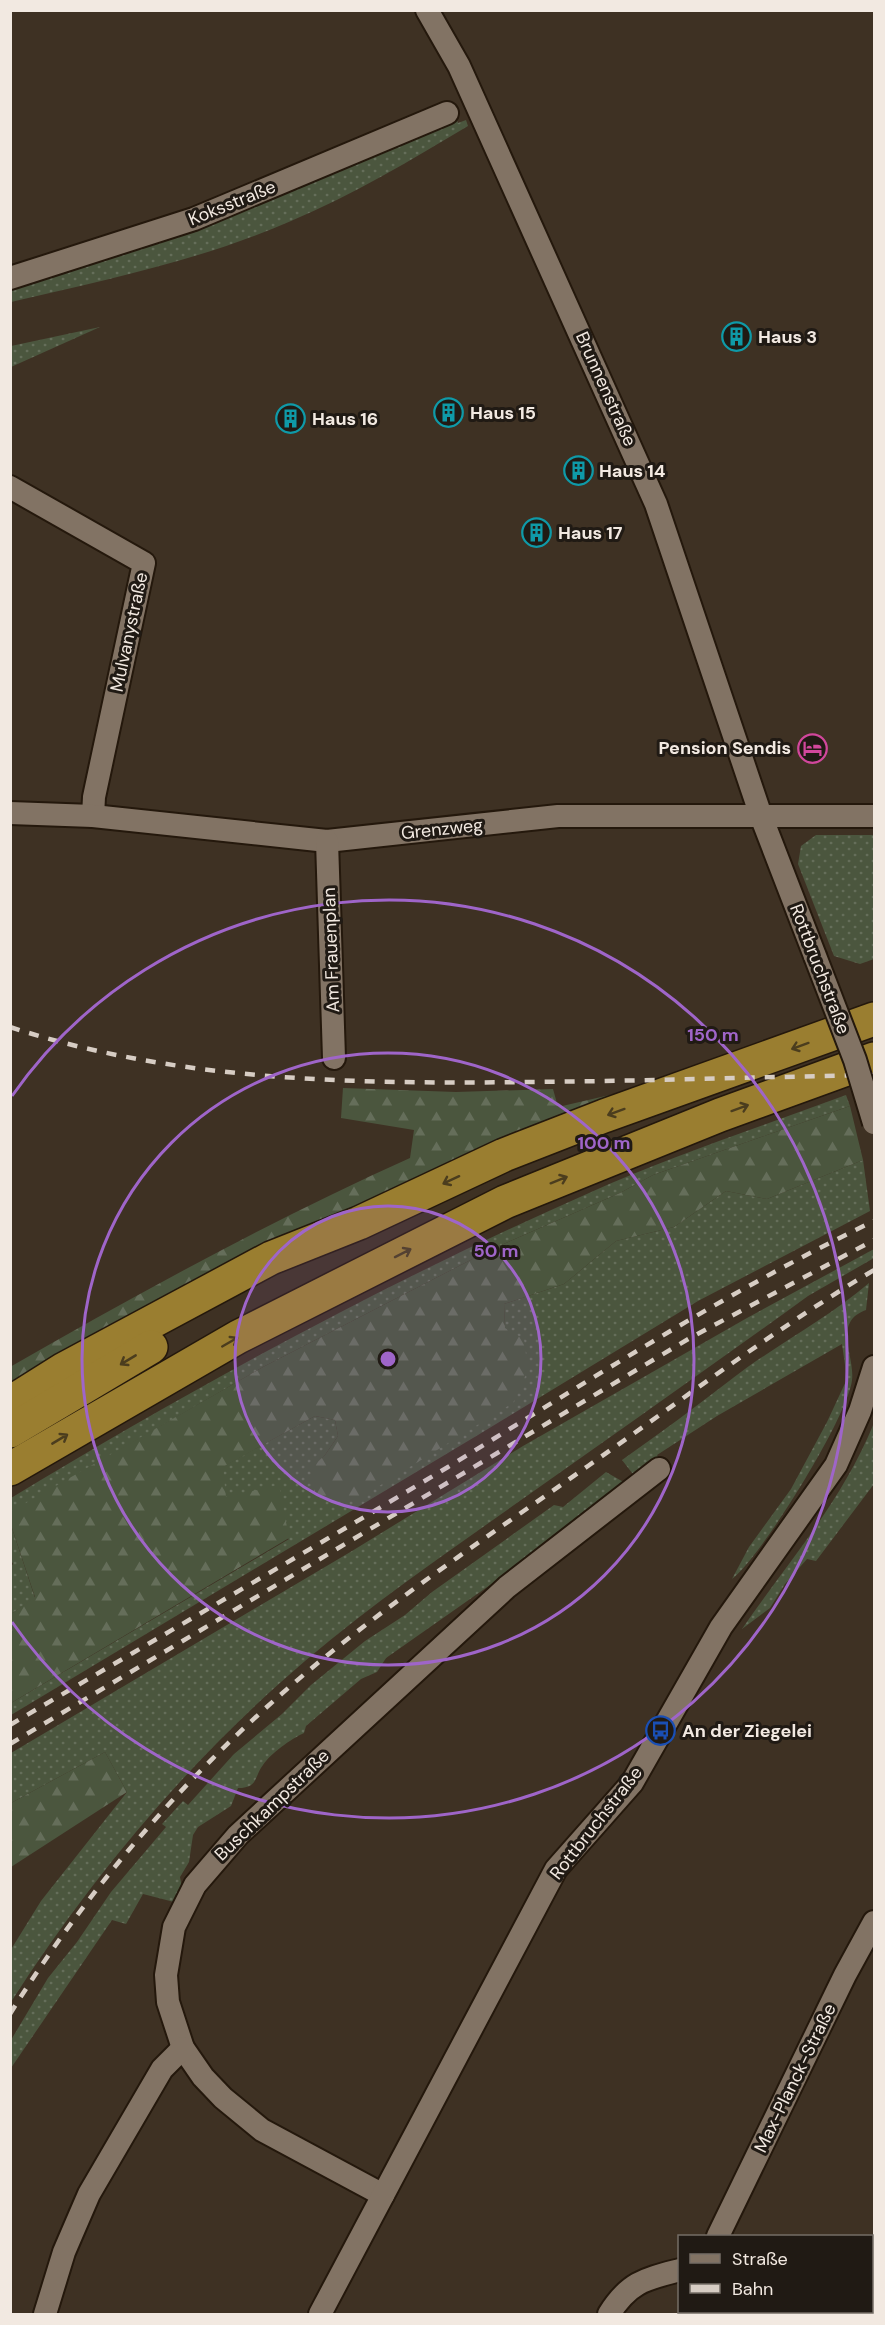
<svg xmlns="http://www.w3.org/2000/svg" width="885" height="2325" font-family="'DM Sans',sans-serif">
  <defs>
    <pattern id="grass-dots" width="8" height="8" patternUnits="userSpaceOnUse" patternTransform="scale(1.5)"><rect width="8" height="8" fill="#4b563e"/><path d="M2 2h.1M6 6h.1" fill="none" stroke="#656e5a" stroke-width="1.8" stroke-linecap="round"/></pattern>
    <pattern id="forest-firs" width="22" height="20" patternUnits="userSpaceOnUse" patternTransform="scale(1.5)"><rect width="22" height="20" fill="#4b563e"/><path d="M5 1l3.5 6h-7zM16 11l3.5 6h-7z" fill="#656e5a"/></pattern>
  </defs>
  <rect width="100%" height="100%" fill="#3e3123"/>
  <!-- grass -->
  <g fill="url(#grass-dots)">
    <path d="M457,120L458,123L466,120L468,126C411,160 353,195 291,221C202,260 105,280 11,302V288C162,239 312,186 457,120Z"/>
    <path d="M100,327L11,367V346Z"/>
    <path d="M816,835H874V959L860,964L834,956L798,864L801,846Z"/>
    <path d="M846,1095L850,1106L653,1175L620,1193L492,1249L263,1367L11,1513V1498C197,1385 389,1281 589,1193C672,1156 760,1127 846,1095Z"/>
    <path d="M863,1160L870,1211L698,1301L478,1435L11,1715V1703L289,1539L225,1497L222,1467L315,1416L335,1420L338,1436L325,1455L311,1469L505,1329L504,1304L564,1284L616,1241L674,1227L726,1191L767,1199Z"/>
    <path d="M874,1249V1258L808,1296C706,1370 603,1442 500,1515C425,1568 350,1620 281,1682C177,1775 86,1885 11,2002L10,1951L41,1901L127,1792L105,1752L11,1803V1753L352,1551L523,1446L747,1318Z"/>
    <path d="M869,1283L866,1310C832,1322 855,1356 852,1380C848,1417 761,1557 732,1579L749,1547L791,1489L827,1422L847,1379L842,1344L717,1416L657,1455L660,1460L636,1478L622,1460C660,1433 697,1406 733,1378C777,1344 827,1319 869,1283Z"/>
    <path d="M874,1423V1484L816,1561L807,1559L785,1584L770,1608L742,1629C790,1559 841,1503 874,1423Z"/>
    <path d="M606,1472L627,1484L523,1562L386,1658L377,1672L361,1679L306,1726L304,1733C291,1739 271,1753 263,1765C254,1777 258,1788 238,1788L231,1806L198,1827L193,1835L189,1862L180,1877L182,1888L174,1902L143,1894L126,1924L112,1920L11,2068V2040L48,1978L77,1942L111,1892L166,1827L162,1824L183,1801L188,1805L234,1754L282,1714L311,1685L365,1641L405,1615L432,1592L554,1505L563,1507Z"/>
    <path d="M11,1525L35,1598L11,1614L10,1567L13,1564L11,1560Z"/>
  </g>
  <!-- forest -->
  <g fill="url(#forest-firs)">
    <path d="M343,1088L456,1092L553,1089L558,1107L614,1094L413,1183L11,1396L10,1367C141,1292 272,1220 410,1158L414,1130L341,1118Z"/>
    <path d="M850,1106L863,1160L767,1199L726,1191L674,1227L616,1241L564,1284L504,1304L505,1328L524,1339L528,1370L513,1403L355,1501H338L316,1495L310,1469L325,1455L338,1436L335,1420L315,1416L223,1467L226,1497L279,1485L289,1538L11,1703V1614L35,1597L11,1525L12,1511L263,1367L492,1249L620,1193L653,1175Z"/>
    <path d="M105,1752L127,1792L11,1867V1803Z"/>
  </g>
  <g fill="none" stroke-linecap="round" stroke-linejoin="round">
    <defs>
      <g id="street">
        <path d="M427,10L459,66L656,504L761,816L815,956"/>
        <path d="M10,278L194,219L447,113"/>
        <path d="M10,487L144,563L94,797L93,816"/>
        <path d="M10,813L93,816L327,841L558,816H874"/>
        <path d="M327,841L334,1058"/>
        <path d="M383,2195L262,2130L223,2098L203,2077L183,2048L168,2002L166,1975L174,1927L195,1885L238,1835L507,1587L659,1469"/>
        <path d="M718,2236L845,1975L874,1922"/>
        <path d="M872,2253L874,2247"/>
        <path d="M45,2314L64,2252L89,2194L162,2069L183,2048"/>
        <path d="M320,2314L556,1869L632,1783L721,1627L836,1465L860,1411L874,1367"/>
        <path d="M609,2314C629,2282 645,2279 680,2270"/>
        <path d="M845,2314L846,2312"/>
      </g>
      <g id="highway">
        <path d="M10,1403L64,1369L271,1258L359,1223L504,1155L604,1116L874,1019"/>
        <path d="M10,1431L151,1347"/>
        <path d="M10,1469L238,1337L505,1202L720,1115L874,1059"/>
      </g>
    </defs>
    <!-- street casing -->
    <use href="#street" stroke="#24180c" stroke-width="26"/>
    <!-- highway casing -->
    <use href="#highway" stroke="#24180c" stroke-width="36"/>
    <!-- street -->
    <use href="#street" stroke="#827364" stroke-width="22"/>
    <!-- highway -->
    <use href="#highway" stroke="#9a7e30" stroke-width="33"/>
    <!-- rail -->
    <g stroke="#d7cdc4" stroke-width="4.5" stroke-dasharray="10 10" stroke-linecap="butt">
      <path d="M10,1027C178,1082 356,1084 530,1082C645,1081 760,1077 874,1075"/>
      <path d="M10,1725C156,1639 303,1554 448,1467C588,1381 726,1292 874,1221"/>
      <path d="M10,1744L690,1338L874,1240"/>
      <path d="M10,2014C83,1896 174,1789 278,1697C374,1612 483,1540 588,1466C682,1400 775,1329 874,1270"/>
    </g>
    <defs>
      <path id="street-bridge" d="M815,956L855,1060L874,1123"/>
    </defs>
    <!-- street-bridge casing -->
    <use href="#street-bridge" stroke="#24180c" stroke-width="26" stroke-linecap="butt"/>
    <!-- street-bridge -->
    <use href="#street-bridge" stroke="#827364" stroke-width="22"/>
  </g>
  <!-- one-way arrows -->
  <defs><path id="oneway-shaft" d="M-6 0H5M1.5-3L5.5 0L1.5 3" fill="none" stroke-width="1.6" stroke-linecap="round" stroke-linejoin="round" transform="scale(1.5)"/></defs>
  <g stroke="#4b3d1e">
    <use href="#oneway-shaft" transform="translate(800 1046) rotate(160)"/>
    <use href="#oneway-shaft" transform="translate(740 1108) rotate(-20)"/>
    <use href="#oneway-shaft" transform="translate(616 1112) rotate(160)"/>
    <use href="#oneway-shaft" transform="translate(451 1180) rotate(155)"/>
    <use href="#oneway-shaft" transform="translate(559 1180) rotate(-22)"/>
    <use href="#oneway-shaft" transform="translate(403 1253) rotate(-27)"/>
    <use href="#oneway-shaft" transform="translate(230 1342) rotate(-30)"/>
    <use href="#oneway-shaft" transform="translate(128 1360) rotate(149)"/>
    <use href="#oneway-shaft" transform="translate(60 1439) rotate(-31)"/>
  </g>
  <!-- distance rings -->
  <circle cx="388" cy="1359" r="153" fill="#9f65c9" fill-opacity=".12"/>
  <g fill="none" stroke="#9f65c9" stroke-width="3">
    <circle cx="388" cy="1359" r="153"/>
    <circle cx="388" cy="1359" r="306"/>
    <path d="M12 1096A459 459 0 1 1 12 1622"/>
  </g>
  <!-- icons -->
  <defs>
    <symbol id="building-ring" viewBox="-11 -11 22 22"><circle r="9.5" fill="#201a14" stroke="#0f9aa8" stroke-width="1.5"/><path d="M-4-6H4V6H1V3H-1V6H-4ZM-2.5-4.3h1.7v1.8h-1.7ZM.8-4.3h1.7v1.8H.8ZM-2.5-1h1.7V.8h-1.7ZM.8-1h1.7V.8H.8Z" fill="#0f9aa8"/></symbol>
    <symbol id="hotel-ring" viewBox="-11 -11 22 22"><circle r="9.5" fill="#201a14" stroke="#d1479c" stroke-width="1.5"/><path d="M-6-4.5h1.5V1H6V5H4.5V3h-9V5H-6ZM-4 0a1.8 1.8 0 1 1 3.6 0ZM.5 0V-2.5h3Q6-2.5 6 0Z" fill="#d1479c"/></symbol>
    <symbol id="bus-ring" viewBox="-11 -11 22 22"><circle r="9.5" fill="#201a14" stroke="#1a4fb4" stroke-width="1.5"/><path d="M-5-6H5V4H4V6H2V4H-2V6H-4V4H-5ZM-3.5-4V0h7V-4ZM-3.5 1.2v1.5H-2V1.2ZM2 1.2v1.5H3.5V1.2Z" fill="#1a4fb4"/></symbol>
  </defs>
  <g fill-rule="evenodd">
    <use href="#building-ring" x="720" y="320" width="33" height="33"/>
    <use href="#building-ring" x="432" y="396" width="33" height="33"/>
    <use href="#building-ring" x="274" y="402" width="33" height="33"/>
    <use href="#building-ring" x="562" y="454" width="33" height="33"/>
    <use href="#building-ring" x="520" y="516" width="33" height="33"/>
    <use href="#hotel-ring" x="796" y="732" width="33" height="33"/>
    <use href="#bus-ring" x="644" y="1714" width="33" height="33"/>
  </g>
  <g text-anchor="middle" stroke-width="6" stroke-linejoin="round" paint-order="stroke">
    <!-- street labels -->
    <g font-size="18" fill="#f2e9e1" stroke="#201a14">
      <text transform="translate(232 203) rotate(-22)" y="6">Koksstraße</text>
      <text transform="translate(606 389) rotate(66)" y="6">Brunnenstraße</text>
      <text transform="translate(129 632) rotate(-78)" y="6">Mulvanystraße</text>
      <text transform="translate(442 829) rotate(-6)" y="6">Grenzweg</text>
      <text transform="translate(331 950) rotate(-92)" y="6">Am Frauenplan</text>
      <text transform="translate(820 969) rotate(69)" y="6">Rottbruchstraße</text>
      <text transform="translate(272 1805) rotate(-44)" y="6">Buschkampstraße</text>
      <text transform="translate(596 1823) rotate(-52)" y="6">Rottbruchstraße</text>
      <text transform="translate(795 2078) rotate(-64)" y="6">Max-Planck-Straße</text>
    </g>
    <!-- poi labels -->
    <g font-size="18" font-weight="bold" fill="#f2e9e1" stroke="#201a14" text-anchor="start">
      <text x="758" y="343">Haus 3</text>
      <text x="470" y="419">Haus 15</text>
      <text x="312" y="425">Haus 16</text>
      <text x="599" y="477">Haus 14</text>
      <text x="558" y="539">Haus 17</text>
      <text x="791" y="754" text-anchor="end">Pension Sendis</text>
      <text x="682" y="1737">An der Ziegelei</text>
    </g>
  </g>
  <circle cx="388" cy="1359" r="9" fill="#9f65c9" stroke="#201a14" stroke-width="3"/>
  <g font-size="18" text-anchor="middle" font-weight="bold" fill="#9f65c9" stroke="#201a14" stroke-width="6" stroke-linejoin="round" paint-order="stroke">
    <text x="713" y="1041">150 m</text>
    <text x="604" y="1149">100 m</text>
    <text x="496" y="1257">50 m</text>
  </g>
  <!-- border -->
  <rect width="885" height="2325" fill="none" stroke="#f2e9e1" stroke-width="24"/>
  <!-- legend -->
  <rect x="678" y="2235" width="195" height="78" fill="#201a14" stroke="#746d66" stroke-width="1.5"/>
  <rect x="690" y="2254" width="30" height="9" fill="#827364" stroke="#746d66" stroke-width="1.5"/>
  <text x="732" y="2265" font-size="18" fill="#f2e9e1">Straße</text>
  <rect x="690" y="2284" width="30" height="9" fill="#d7cdc4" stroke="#746d66" stroke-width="1.5"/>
  <text x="732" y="2295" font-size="18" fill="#f2e9e1">Bahn</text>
</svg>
